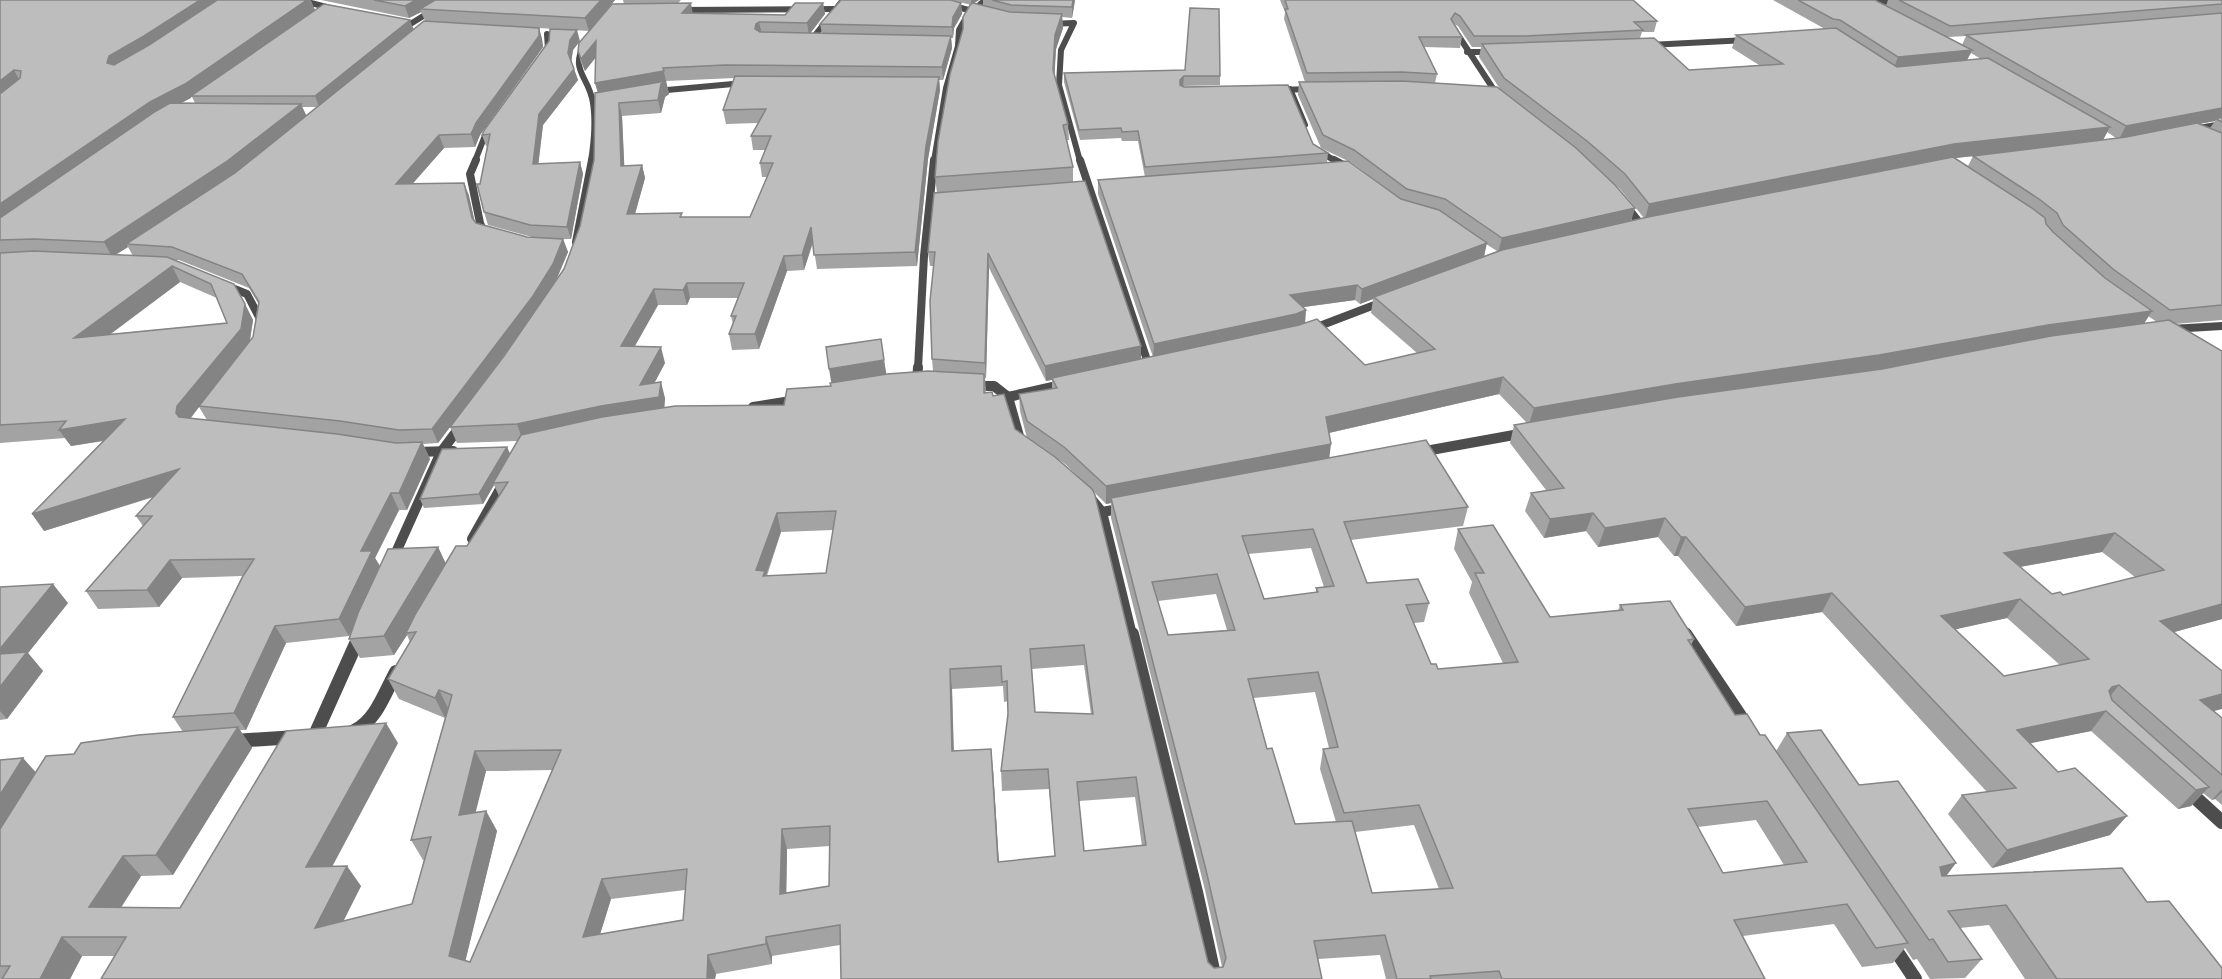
<svg xmlns="http://www.w3.org/2000/svg" width="2222" height="979" font-family="'Asap Condensed',sans-serif">
  <rect width="100%" height="100%" fill="#fff"/>
  <g fill="none" stroke-linecap="round" stroke-linejoin="round">
    <!-- minor-far3 -->
    <g stroke="#4d4d4d" stroke-width="6">
      <path d="M300,0L334,9"/>
      <path d="M931,0L980,13"/>
      <path d="M1867,3L1914,0"/>
      <path d="M679,10L838,9"/>
      <path d="M412,23L449,0"/>
      <path d="M1048,24L1074,23L1061,50L1059,85L1080,161"/>
      <path d="M1454,29L1498,96"/>
      <path d="M812,39L843,0"/>
      <path d="M586,41C568,71 589,75 593,103C596,122 594,142 591,161"/>
      <path d="M1649,45L1747,40"/>
      <path d="M1467,52H1492"/>
      <path d="M543,56L548,49L547,34"/>
      <path d="M1290,89L1305,125"/>
      <path d="M1277,90L1313,89"/>
      <path d="M656,91L744,83"/>
      <path d="M2193,129L2222,124"/>
      <path d="M1316,150L1336,161"/>
      <path d="M475,161L484,138L492,127"/>
      <path d="M934,161L946,88L958,46L959,30L967,16L985,0"/>
    </g>
    <!-- minor-far2 -->
    <g stroke="#4d4d4d" stroke-width="8">
      <path d="M476,160L470,174L480,223L483,230L489,232"/>
      <path d="M1080,160L1149,366"/>
      <path d="M1334,160L1347,167"/>
      <path d="M1624,203L1642,226"/>
      <path d="M576,242L592,160"/>
      <path d="M227,286L247,294L260,319L259,326"/>
      <path d="M2171,329L2222,326"/>
      <path d="M1309,330L1385,301"/>
      <path d="M918,368L924,256L934,160"/>
    </g>
    <!-- minor-far1 -->
    <g stroke="#4d4d4d" stroke-width="10">
      <path d="M917,381L918,367"/>
      <path d="M973,386H994L1008,397L1066,384"/>
      <path d="M1008,397L1021,443"/>
      <path d="M753,407L797,400"/>
      <path d="M415,452L453,451"/>
      <path d="M1420,452L1525,433"/>
      <path d="M1088,495L1102,512L1124,508"/>
      <path d="M1102,512L1132,635"/>
      <path d="M472,539L504,482"/>
      <path d="M393,559L441,452L462,424"/>
      <path d="M1685,633L1686,635"/>
    </g>
    <!-- minor -->
    <g stroke="#4d4d4d" stroke-width="14">
      <path d="M1132,634L1196,892L1215,979"/>
      <path d="M1685,634L1746,725"/>
      <path d="M354,731C376,721 385,692 396,672"/>
      <path d="M315,735L359,637"/>
      <path d="M234,741L296,737"/>
      <path d="M2187,790L2222,822"/>
      <path d="M1891,943L1915,979"/>
    </g>
  </g>
  <!-- wall -->
  <g fill="#a3a3a3" fill-rule="evenodd">
    <path d="M0,0L315,10L414,30L425,21L421,12L409,18L321,0H615L589,31L539,28L542,39L543,47L480,135L475,147L444,148L412,184L464,183L469,196L474,221L476,223L527,237H532L488,225L484,212L480,184L488,146H486L482,135L580,41L573,50L571,61L578,80L543,125L538,164L580,162L583,174L571,239H563L568,252L557,278L564,269L580,226L594,160L598,93L595,83L596,57L585,71L581,63L578,51L624,4L623,0H681L678,3L693,14L785,15L823,3L825,14L810,33L822,34L820,24L841,0H979L974,3L983,5V0H1075L1072,18L1062,17L1063,28L1056,49L1054,74L1068,124L1069,140H1067L1073,167V182L1141,359L1153,357L1098,194V180L1145,177L1138,141H1122L1121,138L1080,140L1064,82V73L1220,76V85L1183,86L1313,144L1328,153L1327,163L1348,161L1321,148L1298,95L1299,82H1305L1284,19L1285,12L1280,0H1633L1657,21L1654,32H1642L1640,38L1689,70L1759,65L1732,48L1736,35L1825,29L1773,0H1875L1886,6L1888,0H2222V320L2175,324L2222,351V619L2174,632L2214,711L2222,718V805L2215,799L2212,800L2203,793L2191,806L2178,809L2091,731L2030,743L2110,835L1992,868L1948,814L1962,795L1987,792L1822,612L1736,626L1678,556H1674L1658,537L1598,547L1586,531L1544,538L1525,511L1531,493L1546,490L1510,443L1514,425L1527,423L1499,394L1329,433V458L1468,507L1463,526L1351,540L1367,583L1429,603L1424,622L1414,623L1431,664L1438,669L1503,663L1469,593L1472,582L1454,549L1458,529L1550,617L1618,611L1620,605L1694,639L1691,645L1735,715L1760,735L1776,751L1787,733L1859,785L1947,875L2147,902L2222,979H2025L1989,925L1960,928L1982,959L1965,978L1930,979L1917,959L1913,960L1905,948L1893,963L1862,967L1834,924L1743,936L1765,979H1386L1380,955L1318,959L1322,979L840,945L772,956V964L716,974L715,979H101L115,956H82L70,979H0V760L36,772L74,754L183,732L173,717L242,576L182,578L159,607L98,609L86,591L143,526L136,516L154,497L44,531L104,441L71,446L65,438L0,443ZM952,0L971,5L935,177L937,193L928,252L930,266H934L932,359L933,371L886,374L884,360L831,386L784,405L664,408L665,398L654,383L665,363L634,347L658,305H687L690,298H738L731,316L733,324L729,334L732,350L759,349L787,271L804,270L813,243L817,269L917,266L928,159L940,90L939,80H943L952,48L951,38H953L954,28L962,14L961,3ZM1454,24L1458,26L1472,47H1481L1479,57L1500,89L1435,83L1437,74L1424,47L1460,48L1462,37ZM1966,36L1962,45L1948,37ZM1971,53L1981,59L1967,60ZM735,78L723,110L726,124L758,123L751,136L753,150H766L760,163L762,177H767L750,217H683L635,214L645,178L642,165L624,166L622,116L661,113L665,97L669,94L666,81ZM192,97L195,103H180ZM302,107H318L306,116ZM2215,121L2210,128L2199,124ZM2107,132L2116,138L2103,140ZM1973,156L1968,166L1954,158ZM1348,161L1352,163L1401,199ZM1602,173L1620,189L1644,218L1631,221ZM1486,244L1497,251L1484,256ZM128,247L133,256L115,255ZM174,260H179L249,288L258,303L253,337L250,341L253,320L234,284ZM989,268L1046,381L1052,380V389L1019,394L1020,411L1027,438L1015,429L993,396L986,393L985,378H986ZM180,282L217,298L227,323L110,334ZM1373,299L1371,313L1417,353L1365,365L1305,323L1304,307L1355,300L1360,304ZM2148,316L2157,322L2143,324ZM513,342L504,356L462,411ZM199,407L207,420L191,418ZM450,427L457,443L518,441L510,454L507,447L420,499L424,508L483,504L494,485L499,496L467,546L445,563L438,547L380,566L375,558L399,510H407L430,459L423,444L438,443ZM1058,459L1065,464L1083,481ZM1092,490L1106,504L1111,503V518L1205,890L1222,967L1214,968L1208,962ZM833,530L826,573L767,576L781,532ZM1311,548L1324,587L1316,588V592L1264,599L1248,554ZM2102,552L2135,577L2063,595L2052,594L2020,567ZM1216,594L1227,630L1168,635L1158,601ZM2007,618L2060,665L2004,676L1955,629ZM353,628L349,639L360,658L394,655L407,635L410,642L388,679L399,699L445,718L411,840L423,860H424L412,904L343,921L361,886L332,867L398,743L180,908H121L141,876L173,875L252,748L240,730H246L286,643L349,636ZM1084,665L1091,714L1035,712L1032,669ZM1003,686L1004,702L1008,701V714L1001,771L1002,791L1049,789L1055,856L999,862L993,769L954,751L952,689ZM1315,692L1329,748L1323,749L1320,769L1336,822L1295,824L1267,749L1254,698ZM552,770L470,962L465,961L497,831L486,811L475,812L486,771ZM1135,797L1142,846L1084,851L1079,801ZM1756,820L1784,865L1723,873L1698,827ZM1414,825L1439,889L1372,893L1355,832ZM830,846L829,886L786,893L787,849ZM685,890L683,920L600,934L611,899Z"/>
    <path d="M0,587L68,603L28,653L43,671L7,719L0,720Z"/>
  </g>
  <!-- shaded-wall -->
  <g fill="#848484">
    <path d="M200,0H223L114,76L107,63L109,56Z"/>
    <path d="M307,0H311L315,10L191,96V98L157,116L0,225V204L150,102Z"/>
    <path d="M416,0H441L420,9L421,12L409,18L405,6Z"/>
    <path d="M601,0H615L589,31L585,18Z"/>
    <path d="M971,0H979L971,5Z"/>
    <path d="M1073,0H1075L1072,18V7Z"/>
    <path d="M691,3L693,15L682,13Z"/>
    <path d="M823,3L825,14L809,35L807,23Z"/>
    <path d="M961,3L962,14L954,28L953,38L952,27L953,17Z"/>
    <path d="M1062,14L1063,28L1056,49L1054,85L1053,70L1055,35Z"/>
    <path d="M410,20L414,30L319,107L315,96Z"/>
    <path d="M759,22L762,34L755,29L756,24Z"/>
    <path d="M539,28L542,39L543,47L480,135L475,147L471,134L476,123Z"/>
    <path d="M577,30L580,41L573,50L571,64L568,53L570,40Z"/>
    <path d="M951,36L952,48L943,80L942,67Z"/>
    <path d="M596,41L599,53L585,71L581,59Z"/>
    <path d="M1972,50L1966,62L1893,70L1898,57Z"/>
    <path d="M663,68L669,94L665,97L661,113L658,100L599,96L595,83Z"/>
    <path d="M574,69L578,80L543,125L537,176L533,164L539,114Z"/>
    <path d="M14,70L21,83L0,100V81Z"/>
    <path d="M1184,76L1183,86L1179,89L1180,80Z"/>
    <path d="M939,77L940,90L928,159L917,266L915,252L926,146Z"/>
    <path d="M619,103L622,116L625,180L621,166Z"/>
    <path d="M301,104L307,117L233,176L126,244L128,247L112,257L104,242Z"/>
    <path d="M2222,108V119H2216L2215,121L2119,139L2126,126Z"/>
    <path d="M2110,127L2102,142L1947,159L1645,219L1649,204L1954,144Z"/>
    <path d="M439,135L444,148L401,197L396,184Z"/>
    <path d="M580,162L583,174L571,239L567,227Z"/>
    <path d="M642,165L645,178L631,228L627,214Z"/>
    <path d="M464,183L469,196L477,231L472,218Z"/>
    <path d="M1635,208L1631,222L1498,252L1502,238Z"/>
    <path d="M811,227L813,241L804,270L802,255Z"/>
    <path d="M563,239L568,252L557,278L538,310L438,443L432,429Z"/>
    <path d="M1487,243L1484,257L1374,297L1373,299L1360,304L1362,289Z"/>
    <path d="M988,253L989,268L986,378L985,363Z"/>
    <path d="M784,256L787,271L759,349L755,334Z"/>
    <path d="M172,266L180,282L84,354L74,338Z"/>
    <path d="M687,283L690,298L687,305L683,290Z"/>
    <path d="M1357,285L1355,300L1289,309L1290,295Z"/>
    <path d="M654,289L658,305L626,362L621,346Z"/>
    <path d="M245,304L253,320L249,345L187,422L186,429L176,413L177,406Z"/>
    <path d="M1306,310L1305,325L1153,359L1154,344Z"/>
    <path d="M2152,311L2142,327L1871,372L1529,424L1534,408L1675,384L2048,325Z"/>
    <path d="M1141,346V361L1046,381L1045,366Z"/>
    <path d="M661,347L665,363L646,399L661,382L665,398L664,413L523,441L517,424L640,385Z"/>
    <path d="M884,360L887,378L832,387L829,369Z"/>
    <path d="M1503,377L1499,394L1324,434L1326,417Z"/>
    <path d="M125,419L136,435L71,446L59,430Z"/>
    <path d="M422,442L430,459L407,510L399,493Z"/>
    <path d="M1331,444L1329,461L1111,498V503L1106,504V486Z"/>
    <path d="M507,447L511,456L493,483L494,485L483,504L479,494Z"/>
    <path d="M179,469L190,485L44,531L32,514Z"/>
    <path d="M391,493L399,510L375,558L381,568L349,636L339,619L361,551Z"/>
    <path d="M777,513L781,532L766,575L770,591L756,570Z"/>
    <path d="M1593,513L1586,531L1544,538L1550,519Z"/>
    <path d="M1665,518L1658,537L1598,547L1605,528Z"/>
    <path d="M2115,533L2102,552L1992,572L2004,553Z"/>
    <path d="M1681,537H1686L1678,556H1674Z"/>
    <path d="M438,547L447,566L406,633L407,635L394,655L384,636Z"/>
    <path d="M170,560L182,578L159,607L147,590Z"/>
    <path d="M53,584L68,603L28,653L43,671L7,719L0,711V649Z"/>
    <path d="M1832,593L1822,612L1736,626L1745,607Z"/>
    <path d="M2020,599L2007,618L1930,635L1941,616Z"/>
    <path d="M2222,604V619L2145,640L2160,621Z"/>
    <path d="M275,626L286,643L246,730L234,713Z"/>
    <path d="M950,669L952,689L954,771L952,751Z"/>
    <path d="M2119,685L2104,704L2097,707L2112,687Z"/>
    <path d="M439,690L449,710L445,718L435,698Z"/>
    <path d="M2222,694V709L2183,719L2200,700Z"/>
    <path d="M2106,711L2091,731L2003,749L2017,730Z"/>
    <path d="M386,723L398,743L321,887L306,867Z"/>
    <path d="M238,727L252,748L173,875L156,855Z"/>
    <path d="M991,749L993,769L1000,882L998,862Z"/>
    <path d="M475,751L486,771L470,835L459,815Z"/>
    <path d="M23,758L41,778L0,846V795Z"/>
    <path d="M2209,787L2191,806L2178,809L2196,790Z"/>
    <path d="M2222,789V792L2215,799L2212,800Z"/>
    <path d="M486,811L497,831L462,975L449,956Z"/>
    <path d="M2127,816L2110,835L1992,868L2007,850Z"/>
    <path d="M782,829L787,849L786,913L780,894Z"/>
    <path d="M123,856L141,876L108,927L89,907Z"/>
    <path d="M1956,863L1941,883L1940,867Z"/>
    <path d="M347,866L361,886L330,948L315,928Z"/>
    <path d="M602,879L611,899L593,957L583,937Z"/>
    <path d="M62,937L82,956L70,979H40Z"/>
    <path d="M766,937L772,956V964L766,944Z"/>
    <path d="M708,955L716,974L715,979H707Z"/>
  </g>
  <!-- building -->
  <g fill="#bdbdbd" stroke="#848484" stroke-width="1.5" fill-rule="evenodd">
    <path d="M0,0H200L144,36L109,56L107,63L114,65L149,45L217,0H307L185,84L150,102L0,204V94L20,78L21,71L14,70L0,81Z"/>
    <path d="M374,0H416L405,6Z"/>
    <path d="M435,0H601L585,18L420,9Z"/>
    <path d="M841,0H951L961,3L953,17L952,27L820,24Z"/>
    <path d="M992,0H1073L1072,7L1011,5Z"/>
    <path d="M1285,0H1633L1657,21L1634,22L1643,30L1525,36H1474L1460,16L1455,13L1451,19L1462,37H1419L1437,74L1402,72L1307,73L1285,9H1288Z"/>
    <path d="M1798,0H1875L1972,50L1898,57L1840,20L1833,19Z"/>
    <path d="M1899,0H2222V4L1950,26Z"/>
    <path d="M691,3L682,13L785,15L795,3H823L807,23L759,22L756,24L755,29L760,32L951,36L942,67L725,65L663,68L664,71L595,83L596,41L581,59L578,51L579,43L612,4Z"/>
    <path d="M973,3L1010,12L1062,14L1055,35L1053,70L1068,124L1063,125L1073,167L935,177L938,141L950,74L963,29V17L970,5Z"/>
    <path d="M324,4L410,20L315,96H191Z"/>
    <path d="M1190,8L1219,9L1220,76H1184L1180,80V85L1184,87L1288,85L1313,144L1328,153L1145,167L1138,131L1122,132L1121,128L1079,130L1064,73L1185,70Z"/>
    <path d="M2222,13V108L2126,126L1966,35Z"/>
    <path d="M424,21L539,28V36L476,123L471,134L439,135L396,184L464,183L472,218L476,223L527,237L563,239L553,264L533,296L432,429L399,430L340,421L199,406L253,337L259,302L242,274L172,247L126,244L235,173Z"/>
    <path d="M1836,28L1897,67L1988,58L2110,127L1954,144L1649,204L1625,174L1587,141L1504,78L1482,44L1654,38L1689,70L1783,64L1736,35Z"/>
    <path d="M550,29L577,30L570,40L568,53L574,69L539,114L533,164L580,162L567,227L530,225L484,212L477,184H480L490,134L482,135L485,129L549,41Z"/>
    <path d="M735,76L939,77L926,146L915,252L814,255L811,227L802,255L784,256L755,334H729L736,316H731L744,283H687L683,290L654,289L621,346L661,347L640,385L661,382L659,397L601,406L517,424L450,427L504,356L564,269L580,226L594,160L595,93L666,81L661,84L658,100L619,103L621,166L642,165L627,214L682,213L680,217H750L773,163H760L771,136H751L766,109L723,110Z"/>
    <path d="M1402,81L1497,87L1576,148L1615,185L1635,208L1502,238L1445,199L1407,189L1354,150L1323,135L1299,82Z"/>
    <path d="M170,103L301,104L226,162L104,242L34,239L0,240V218L156,111Z"/>
    <path d="M2222,117V122L2216,119Z"/>
    <path d="M2197,123L2222,133V305L2170,310L2113,269L2063,225L2057,213L2039,199L1973,156L2126,137Z"/>
    <path d="M1953,157L2032,208L2045,218L2046,224L2053,232L2105,278L2152,311L2048,325L1879,355L1675,384L1534,408L1503,377L1326,417L1331,444L1106,486L1064,447L1027,421L1019,394L1057,388L1052,378L1299,325L1317,319L1365,365L1435,349L1374,297L1502,250L1648,217Z"/>
    <path d="M1348,161L1401,199L1439,210L1487,243L1362,289L1357,285L1290,295L1306,310L1296,314L1154,344L1098,180Z"/>
    <path d="M1085,181L1141,346L1045,366L988,253L985,363L932,359L930,301L935,252H928L934,193Z"/>
    <path d="M34,251L167,257L234,284L245,304L241,329L177,406L176,413L179,417L337,434L396,443L422,442L399,493H391L361,551H372L339,619L275,626L234,713L173,717L243,576L254,559L170,560L147,590L86,591L152,516H136L179,469L32,514L125,419L59,430L66,421L0,425V253ZM172,266L211,284L227,323L74,338Z"/>
    <path d="M2169,320L2222,351V604L2160,621L2222,671V694L2200,700L2222,718V775L2119,685L2112,687L2109,691L2112,700L2209,787L2196,790L2106,711L2017,730L2058,772L2075,768L2127,816L2007,850L1962,795L2016,788L1832,593L1745,607L1686,537H1681L1665,518L1605,528L1593,513L1550,519L1531,493L1564,488L1514,425L1678,397L1882,369L2051,336ZM2115,533L2164,570L2063,595L2060,592L2052,594L2004,553ZM2020,599L2089,659L2004,676L1941,616Z"/>
    <path d="M881,339L884,360L829,369L826,347Z"/>
    <path d="M928,371L984,374V393L992,392L993,396L1004,394L1015,429L1055,457L1092,489L1095,495L1208,962L1214,968L1223,967L1226,958L1206,870L1111,498L1426,440L1468,507L1344,522L1367,583L1418,579L1429,603L1406,605L1431,664H1436L1438,669L1518,662L1475,573H1484L1458,529L1493,525L1550,617L1623,610L1620,605L1670,601L1694,639L1688,640L1735,715L1747,714L1760,735H1765L1908,943L1876,948L1847,904L1734,920L1765,979H1502L1499,971L1430,976L1431,979H1397L1385,935L1314,941L1322,979H841L840,925L766,937V944L708,955L707,979H101L126,937H62L40,979H2L10,966H0V829L46,756L74,754L81,743L138,735L238,727L156,855L123,856L89,907L180,908L286,731L386,723L306,867L347,866L315,928L412,904L431,837L411,840L452,695L439,690L435,698L388,679L416,632L406,633L416,613L456,546H467L508,482L493,483L521,435L602,417L675,406L784,405L787,389L831,386L830,383L887,374ZM836,511L826,573L763,576L765,571L756,570L777,513ZM1313,529L1334,586L1316,588L1318,592L1264,599L1242,536ZM1217,574L1235,630L1168,635L1152,582ZM1084,645L1093,714L1035,712L1030,649ZM1001,666L1002,682L1007,681L1008,714L1001,771L1048,769L1055,856L998,862L991,749L952,751L950,669ZM1318,672L1338,747L1323,749L1344,813L1419,805L1453,888L1372,893L1352,821L1295,824L1272,748L1267,749L1248,679ZM561,750L470,962L449,956L486,811L459,815L475,751ZM1136,777L1146,845L1084,851L1077,782ZM1767,801L1807,862L1723,873L1688,809ZM830,826L829,886L780,894L782,829ZM687,869L683,920L583,937L602,879Z"/>
    <path d="M507,447L479,494L420,499L442,449Z"/>
    <path d="M438,547L384,636L349,639L358,613L388,549Z"/>
    <path d="M53,584L0,649V587Z"/>
    <path d="M27,652L0,687V654Z"/>
    <path d="M1821,730L1859,785L1898,781L1956,863L1940,867L1942,876L2122,868L2147,902L2169,901L2222,968V979H2057L2006,905L1948,911L1982,959L1948,962L1933,939L1929,940L1787,733Z"/>
    <path d="M23,758L0,795V760Z"/>
  </g>
</svg>
